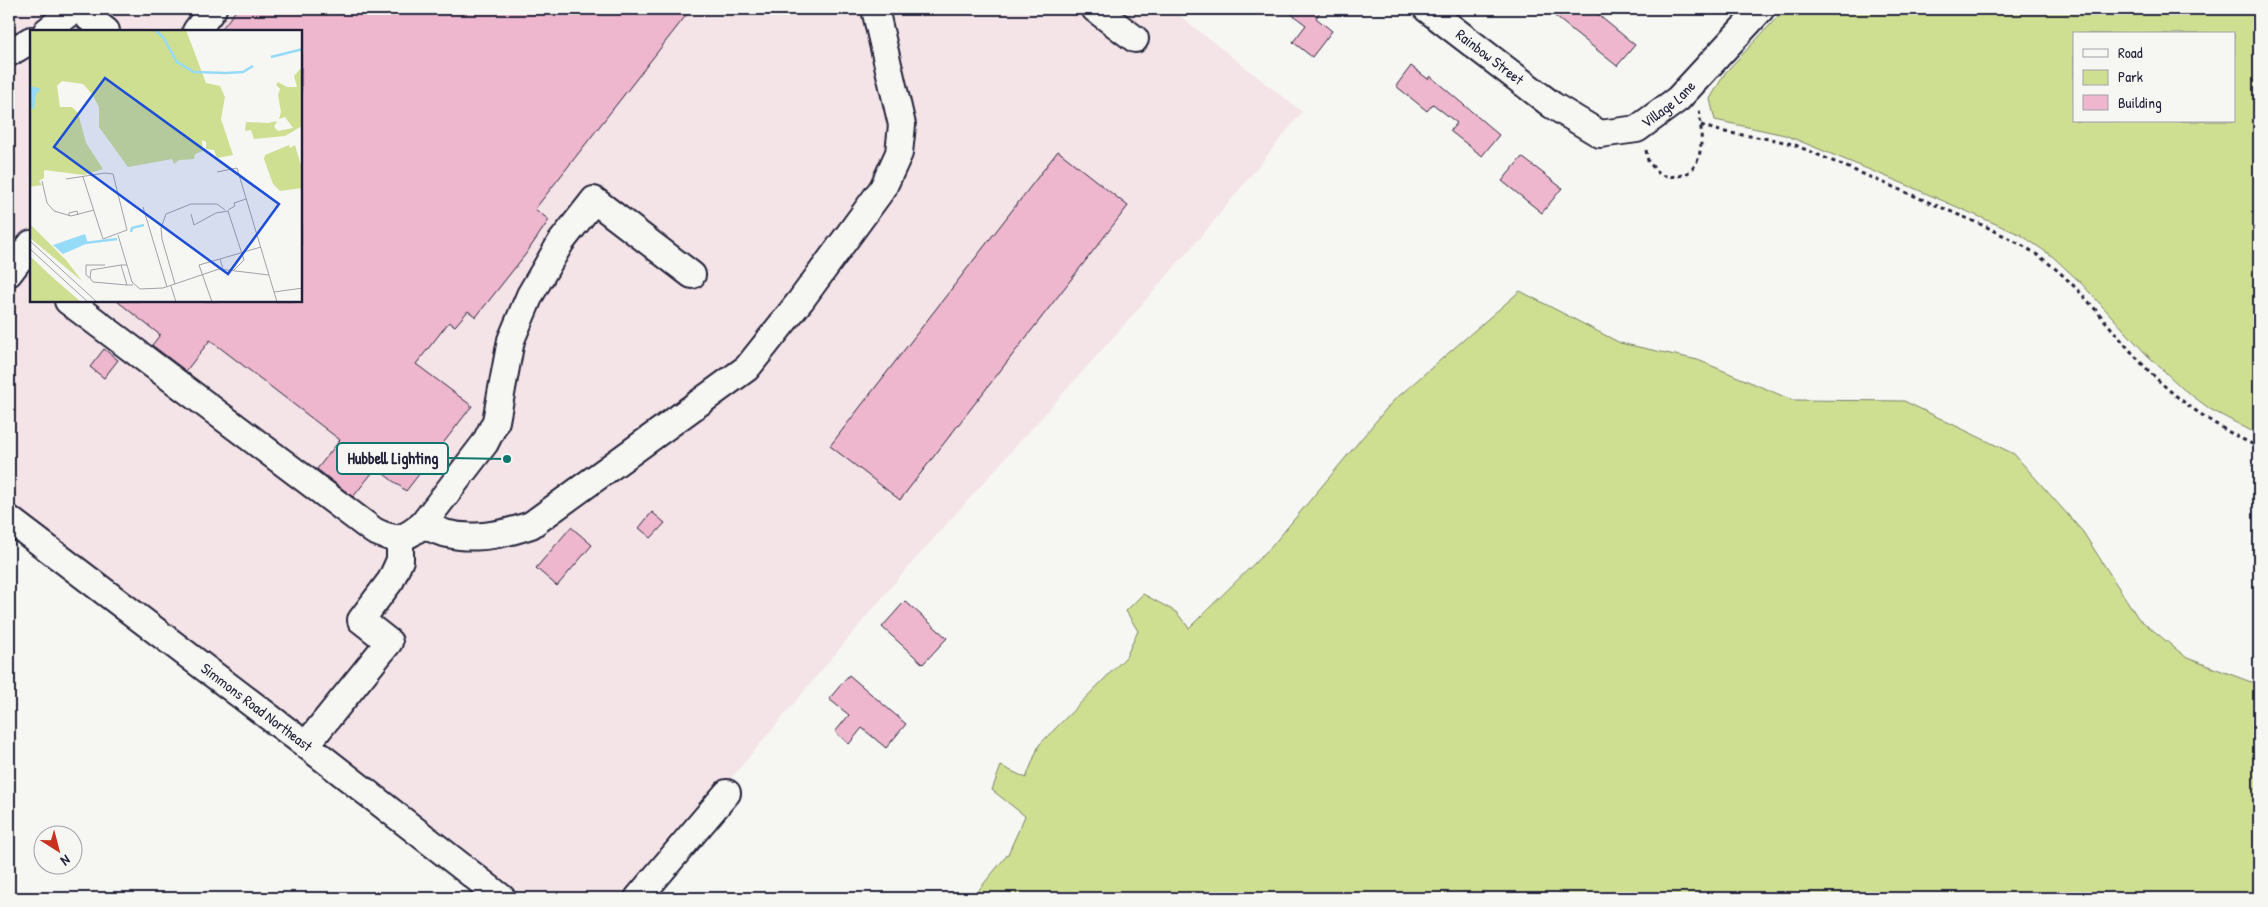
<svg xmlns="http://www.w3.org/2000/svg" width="2268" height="907" font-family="'Patrick Hand',sans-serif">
  <rect width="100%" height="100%" fill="#f6f6f2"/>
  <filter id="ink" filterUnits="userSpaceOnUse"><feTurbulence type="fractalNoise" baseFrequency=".02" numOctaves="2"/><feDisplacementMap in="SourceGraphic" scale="10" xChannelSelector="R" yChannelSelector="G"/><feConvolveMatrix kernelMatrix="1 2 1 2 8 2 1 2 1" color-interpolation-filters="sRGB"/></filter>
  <g filter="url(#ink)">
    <!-- built -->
    <g fill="#f4e3e7">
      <path d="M9,9H59L9,40Z"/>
      <path d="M95,9H1171L1302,112L1209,227L1124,325L901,575L631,898H516L9,509V67L31,54V301H301V31H66Z"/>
    </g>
    <!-- green -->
    <g fill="#cfdf92" stroke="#788066" fill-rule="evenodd">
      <path d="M1785,9H2259V435L2210,409L2182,388L2146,354L2081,283L2052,256L2021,235L1909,186L1785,135L1715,120L1710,99L1725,73ZM2074,34H2234V121H2074Z"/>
      <path d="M1520,291L1620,343L1698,360L1792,400L1904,401L2014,454L2083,532L2138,618L2187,658L2259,685V898H980L977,892L1008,854L1025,816L992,790L1001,766L1026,778L1039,745L1126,657L1138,631L1126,611L1143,594L1176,612L1189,628L1272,546L1392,402Z"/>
    </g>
    <!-- building -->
    <g fill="#eeb7ce" stroke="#22223b">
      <path d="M237,9H691L535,209L549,220L525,255L476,317L468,311L455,326L449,322L416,364L472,406L406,491L376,468L353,497L317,469L340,440L210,340L186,371L152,345L160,335L117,301H301V31H220Z"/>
      <path d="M1285,9H1322L1316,18L1332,31L1312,57L1293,42L1306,25Z"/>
      <path d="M1546,9H1591L1635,45L1617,66Z"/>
      <path d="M1411,66L1428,79L1430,76L1499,135L1482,156L1450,131L1457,123L1433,104L1427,111L1396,86Z"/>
      <path d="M1058,151L1128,206L900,500L830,446Z"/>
      <path d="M1522,157L1562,188L1542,213L1502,181Z"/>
      <path d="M104,349L118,360L104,378L90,367Z"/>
      <path d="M652,512L665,523L651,538L639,528Z"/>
      <path d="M571,527L592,545L557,586L536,568Z"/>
      <path d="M905,601L947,638L923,664L882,627Z"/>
      <path d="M849,675L906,724L886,748L862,728L849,744L835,732L849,715L829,699Z"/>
    </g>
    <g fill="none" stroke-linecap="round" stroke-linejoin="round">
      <defs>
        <g id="minor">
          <path d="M82,9L89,18L106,31"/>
          <path d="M1095,9L1135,39"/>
          <path id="s1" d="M1427,9L1552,105L1600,134L1637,129L1678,99L1761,9"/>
          <path d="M47,31L75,9"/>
          <path d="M196,31L213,9"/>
          <path d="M9,53L31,40"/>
          <path d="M9,273L31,244"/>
          <path d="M68,301L374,531C397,542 404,540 423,524L485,443L496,421L511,340L530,295L561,242L594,200L692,275"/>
          <path id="s2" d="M9,519L306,745L502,898"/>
          <path d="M423,524C457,544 496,537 531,525L747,368L801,300L883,188L899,153L902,125L875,9"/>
          <path d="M306,745L389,642L361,620L391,580L400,560V539"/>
          <path d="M638,898L727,793"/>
        </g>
      </defs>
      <!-- minor casing -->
      <use href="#minor" stroke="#22223b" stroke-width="30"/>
      <!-- path -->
      <g stroke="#22223b" stroke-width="3" stroke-dasharray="4 4" stroke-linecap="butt">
        <path d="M1701,125C1731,137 1764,135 1795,145L1987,227C2006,237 2026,246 2043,259C2088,292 2118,342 2158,380C2184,405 2226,433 2259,447"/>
        <path d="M1646,150L1648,161L1660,175C1707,185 1703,140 1699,108"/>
      </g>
      <!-- minor -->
      <use href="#minor" stroke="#f6f6f2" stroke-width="26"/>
    </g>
  </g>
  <g text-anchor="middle" stroke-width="5" stroke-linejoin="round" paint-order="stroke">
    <!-- street labels -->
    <g font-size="15" fill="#22223b" stroke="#f6f6f2">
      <text dy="5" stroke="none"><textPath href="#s1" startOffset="79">Rainbow Street</textPath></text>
      <text dy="5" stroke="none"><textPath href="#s1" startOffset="291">Village Lane</textPath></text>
      <text dy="5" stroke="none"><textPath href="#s2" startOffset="311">Simmons Road Northeast</textPath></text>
    </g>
  </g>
  <!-- overview -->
  <g transform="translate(30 30)">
    <rect width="272" height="272" fill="#f6f6f2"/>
    <path d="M0,0H156L176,53L190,56L195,67L191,89L203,125L187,128L184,120L176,119V112L172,110L173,121L165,124L164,129L149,130L144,134L142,129L98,137L69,97V77L62,64L53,54L32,51L27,56L30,77H42L48,83L56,113L73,139L54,145L14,140V148L9,151L12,155L0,157ZM272,37V96L255,106L224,109L221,100L215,101L216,92L238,93L247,91L244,97L248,101L263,98L255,87L249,89L251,82L248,65L250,59L246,55L248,52L257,57H267L264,46ZM259,115L260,118L265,115L267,122L272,139V158L250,161L243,154L234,129L235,125ZM0,194L36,230L52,251L0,208ZM0,226L21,246L51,272H0Z" fill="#cfdf92"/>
    <path d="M0,56L11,59L6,64L4,80L0,76ZM55,204L58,213L33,224L23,215Z" fill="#95dbf7"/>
    <path fill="none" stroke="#95dbf7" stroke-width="2.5" d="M125,0L133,7L147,32L164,42L196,43L213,42L223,36M241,27L273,19M101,202L102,198L114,195M55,213L87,209"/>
    <path fill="none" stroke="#a1a1a9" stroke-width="1" d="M187,142L207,138L247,272M36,149L75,143L83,144L97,200L73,209L53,147M12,151L17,173L24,181L41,186L64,180M113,177L137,257M198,180L205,176L204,173L216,169M161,184L164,195L186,183L198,181L214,230L204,240M39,186V183L47,181L48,185M88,205L102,252L110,259L133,258L189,239L239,245M0,211L67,272M0,219L58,272M190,229L231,217M91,235L61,240L60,248L63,252L97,255M97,235H91L97,255H103M60,248L56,245V235H75M145,254L132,209L131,198L136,184L161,174H187L195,180M141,256L146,272M244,262L273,258M182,272L169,235L190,229L193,239"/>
    <path fill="#1d4ed8" fill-opacity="0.15" stroke="#1d4ed8" stroke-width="2.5" d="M75,48L249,174L198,244L24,117Z"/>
    <rect width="272" height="272" fill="none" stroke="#22223b" stroke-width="2.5"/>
  </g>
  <!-- callouts -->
  <path fill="none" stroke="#0f766e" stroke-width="2" d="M507 459L448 458"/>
  <circle fill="#0f766e" stroke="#f6f6f2" stroke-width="2" cx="507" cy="459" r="5"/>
  <rect fill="#f6f6f2" stroke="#0f766e" stroke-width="2" x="337" y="443" width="111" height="31" rx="5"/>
  <g font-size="16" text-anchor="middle" font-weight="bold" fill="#22223b">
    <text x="393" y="464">Hubbell Lighting</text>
  </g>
  <!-- margin -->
  <rect width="2268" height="907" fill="none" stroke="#f6f6f2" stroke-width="30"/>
  <rect x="15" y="15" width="2238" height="877" fill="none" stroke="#22223b" stroke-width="2" filter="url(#ink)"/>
  <!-- legend -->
  <rect x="2073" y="32" width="162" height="90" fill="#f6f6f2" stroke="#a1a1a9"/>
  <rect x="2083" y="49" width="25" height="8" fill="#f6f6f2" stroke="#a1a1a9"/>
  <text x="2118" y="58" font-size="15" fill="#22223b">Road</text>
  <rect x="2083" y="70" width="25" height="15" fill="#cfdf92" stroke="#a1a1a9"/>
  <text x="2118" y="82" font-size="15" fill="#22223b">Park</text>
  <rect x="2083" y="95" width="25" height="15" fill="#eeb7ce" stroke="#a1a1a9"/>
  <text x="2118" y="108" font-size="15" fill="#22223b">Building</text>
  <!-- north arrow -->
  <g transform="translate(58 850) rotate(144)"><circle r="24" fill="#f6f6f2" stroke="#a1a1a9"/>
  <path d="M0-4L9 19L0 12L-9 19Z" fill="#c8321e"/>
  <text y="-8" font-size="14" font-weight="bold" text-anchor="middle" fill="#22223b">N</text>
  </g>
</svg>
